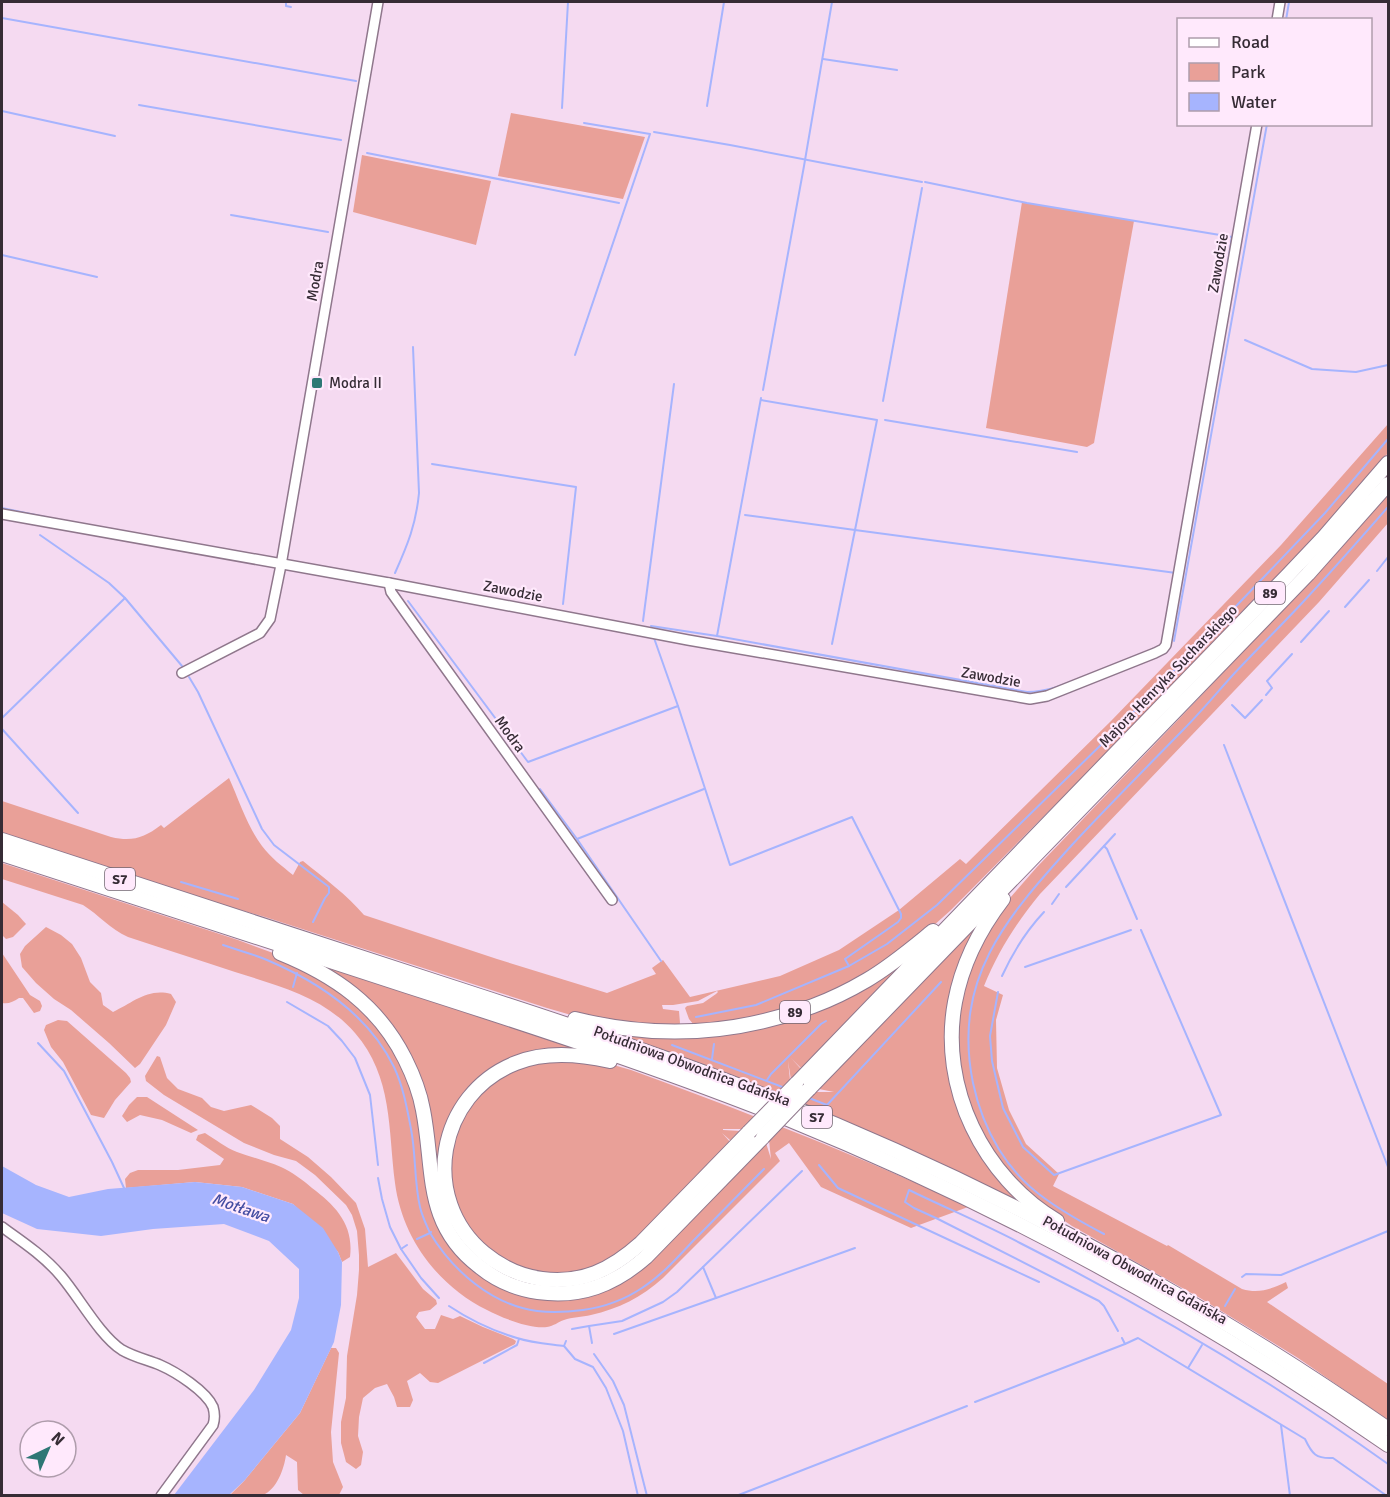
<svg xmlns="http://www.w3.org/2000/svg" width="1390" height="1497" font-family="Signika,sans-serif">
  <rect width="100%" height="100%" fill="#f5daf1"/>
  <!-- green -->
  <g fill="#e9a098">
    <path d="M511,113L645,137L623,199L498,176Z"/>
    <path d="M362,155L491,181L476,245L353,212Z"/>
    <path d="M1022,202L1134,221L1094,443L1087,447L986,428Z"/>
    <path d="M1388,424V453L1324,527L1152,707L951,910L914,943L843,989L755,1020L694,1025L689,1019L685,1008L687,1006L703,1003L716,994L718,992L717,991L698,1001L673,1005H662L663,1009L679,1011L680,1023L677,1028L578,1017L547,1008L265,917L195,897L2,833V801L111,837C132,842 144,838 161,825L164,828L229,778C239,800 247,826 262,846C271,858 282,866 293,875L300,862L303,861C324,878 347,895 364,915L497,959L607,993L656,974L652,968L663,960L690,997L780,976L839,950L899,910L960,859L966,864L1111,721L1281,545Z"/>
    <path d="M1388,494V523L1319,602L1040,894C1016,923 998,952 984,986L1003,995L996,1020L997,1068L1009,1110L1026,1144L1059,1174L1053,1186L1167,1246L1168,1245L1242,1289C1259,1294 1271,1289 1286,1282L1288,1288L1267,1302L1388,1384V1420L1298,1358L1200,1298L1072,1226L1031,1198L989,1151L961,1083L956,1038L966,973L1003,906L1037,867L1178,720L1311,580Z"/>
    <path d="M2,863L238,940L273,953L320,976L366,1012L397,1054L414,1095L432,1206L499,1285L602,1290L758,1152L766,1143L771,1159L769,1140L741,1129H723V1130L741,1131L731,1141L722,1133L732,1144L650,1228L615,1258L579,1273L540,1274L503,1261L473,1235L453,1196L449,1158L461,1118L488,1083L540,1059L610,1064L631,1070C745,1112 858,1155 968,1207L911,1228L821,1187L789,1143L775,1153L780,1161L663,1278C642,1297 618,1309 591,1315C582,1317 572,1317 564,1320C558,1322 554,1326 547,1327C530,1329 502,1318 487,1310C438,1286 402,1238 395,1183C388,1129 393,1077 355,1033C324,997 279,986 235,972C200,960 163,949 128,937C110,929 99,915 83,905L2,879Z"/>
    <path d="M2,902L18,915L26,924L13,937L6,939L2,935Z"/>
    <path d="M994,904L957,979V1094L1027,1207L951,1169L607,1032L766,1024L916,951L803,1070L791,1058L801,1069L791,1080L788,1061L790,1080L816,1092H834L819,1089L829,1079L827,1078Z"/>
    <path d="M46,927L61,935L72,944L81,958L90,982L101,993L103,1005L113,1012C133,1003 147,988 171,994L176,1002L166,1025L140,1064L135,1068L109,1043L71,1010L54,999L36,983L22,967L20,954L25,946Z"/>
    <path d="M2,953L30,995L40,1001L42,1006L40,1011L34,1013L23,998H19C13,1002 9,1004 2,1003Z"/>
    <path d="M328,967L570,1047V1048L539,1049L514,1057L499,1064L485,1073L473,1084L462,1097L457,1105L444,1202L503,1272L598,1278L747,1142L749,1144L652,1245L625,1268L585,1285L557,1289L529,1285L501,1275L476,1257L455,1233L441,1203L416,1073L327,969Z"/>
    <path d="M58,1020L67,1021L126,1073L130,1078L131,1082L115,1100L104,1118L91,1115L63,1062L51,1047L44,1030L46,1025Z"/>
    <path d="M157,1056L160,1057L167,1078L178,1089L202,1098L211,1107L224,1111L251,1105L272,1118L280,1126V1139L308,1157L331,1177L356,1203L365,1229L368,1267L396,1253L423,1289L436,1300L437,1304L430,1310L419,1312L416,1317L425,1329H435L441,1315L453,1319L460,1316L483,1327L513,1339L516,1341L515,1344L438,1383L430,1382L420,1373L407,1381L413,1400L410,1407H397L394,1397L387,1384L375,1388L363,1398L359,1417L358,1436L363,1452L361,1465L356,1469L346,1462L341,1443V1422L346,1398L347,1356L357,1295L359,1270V1255L357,1231L352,1215L346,1205L315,1175L296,1161L274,1155L244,1143L164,1095L146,1081L145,1076Z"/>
    <path d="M137,1097H147L198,1130L191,1133L162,1120L140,1115L127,1122L122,1116L129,1105Z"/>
    <path d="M205,1133C215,1139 226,1148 237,1152C251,1157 267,1161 281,1167C292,1172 303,1180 312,1188C336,1206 354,1225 350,1257L342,1262L338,1252L293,1204L242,1187L195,1182L126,1188L125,1179L130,1173L138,1170H178L220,1165L224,1159L196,1140L198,1135Z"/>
    <path d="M331,1348H336L339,1353L331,1432L333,1462L343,1487L339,1495H304L298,1490L297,1462L286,1455C284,1469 277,1489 263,1495C257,1497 236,1495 229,1496L244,1481L300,1413Z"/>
  </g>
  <!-- water -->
  <path fill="#a6b4fe" d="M2,1166L36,1185L69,1197L108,1189L195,1182L242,1187L293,1204L323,1228L338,1252L342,1262L341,1305L334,1342L300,1413L244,1481L229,1495H174L254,1390L291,1330L299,1298V1269L269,1241L224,1224L153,1229L101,1236L37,1229L2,1213Z"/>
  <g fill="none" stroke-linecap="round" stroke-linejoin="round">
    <!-- stream -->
    <g stroke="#a6b4fe" stroke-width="2">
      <path d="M286,2V6L291,7"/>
      <path d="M2,18L356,81"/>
      <path d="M1286,20L1289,2"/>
      <path d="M823,59L897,70"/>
      <path d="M139,105L341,140"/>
      <path d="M707,106L724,2"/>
      <path d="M562,108L568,2"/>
      <path d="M2,111L115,136"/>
      <path d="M654,132L730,145L922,182"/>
      <path d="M367,153L619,203"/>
      <path d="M925,182L1027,203L1232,237L1221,306"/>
      <path d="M231,215L328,232"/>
      <path d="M2,255L97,277"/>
      <path d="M1245,340L1312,369L1356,372L1388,365"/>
      <path d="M575,355L650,134L584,123"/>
      <path d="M763,390L804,166L832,2"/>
      <path d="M883,401L922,188"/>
      <path d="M885,420L1077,452"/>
      <path d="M432,464L576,487L563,604"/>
      <path d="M2,508L45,517"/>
      <path d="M745,515L855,530L877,420L761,400"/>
      <path d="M40,535L109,583L125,598L182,666"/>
      <path d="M1377,571L1388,557"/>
      <path d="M395,573C408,544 416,524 419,493L413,347"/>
      <path d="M408,601L528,762L678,706"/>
      <path d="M1345,607L1369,580"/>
      <path d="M643,621L674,384"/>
      <path d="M651,626L717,636L761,398"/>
      <path d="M717,636L1027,692C1053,692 1077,679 1101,670"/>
      <path d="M654,638L678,706L730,865L852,817L901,914V918L898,922L845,959L849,966"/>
      <path d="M1174,641L1267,124"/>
      <path d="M1301,642L1329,611"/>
      <path d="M832,644L855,530L1176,573"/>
      <path d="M189,677L198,692L262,829L274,845L329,887V893L325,898L313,922"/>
      <path d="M1266,695L1272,688L1267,681L1292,654"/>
      <path d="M1232,705L1245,718L1262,700"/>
      <path d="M2,718L125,598"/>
      <path d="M2,729L78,813"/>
      <path d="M1224,745L1388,1167"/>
      <path d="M540,789L577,839L661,961"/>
      <path d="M1115,834L1104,846L1107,849L1137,919"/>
      <path d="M577,839L704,789"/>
      <path d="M181,882L238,899"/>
      <path d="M1066,887L1104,846"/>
      <path d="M1052,904L1059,894"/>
      <path d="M223,945C237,950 253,954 267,960C319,982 368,1014 394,1067C403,1086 407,1108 411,1129C416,1154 414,1181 420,1207C422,1216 426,1224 430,1233L431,1232"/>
      <path d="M1025,967L1131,930"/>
      <path d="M1002,976C1013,952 1026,931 1044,912"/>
      <path d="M293,987L297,973"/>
      <path d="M998,992L990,1036L992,1061L1003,1108L1023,1147L1054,1175L1221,1115L1141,930"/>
      <path d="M287,1002L328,1026L342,1041L355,1058L370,1095L378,1165"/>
      <path d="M696,1017L756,1005L849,966L887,944L937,905L1108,738L1198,646L1325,513L1388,439"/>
      <path d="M38,1043L64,1071L112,1162L124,1188"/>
      <path d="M672,1045L785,1088"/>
      <path d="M712,1059L714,1044"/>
      <path d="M767,1080L771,1074L821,1024L826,1021"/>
      <path d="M809,1098L827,1105L941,982"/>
      <path d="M819,1165L838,1188L1039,1282"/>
      <path d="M378,1178L382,1199L390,1227L401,1249"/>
      <path d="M1104,1234C1085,1224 1065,1213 1047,1200C1007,1173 983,1130 973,1083C952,979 1006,918 1071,846C1108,806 1146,768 1183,730C1200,713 1215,695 1231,677C1254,652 1279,628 1303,602C1332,571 1360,539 1388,507"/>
      <path d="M417,1239L430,1233C453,1271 492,1305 537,1311C553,1313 568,1312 583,1310C605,1307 624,1300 642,1288C662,1275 677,1258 693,1241C717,1217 740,1193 764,1169"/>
      <path d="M407,1245L401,1249L421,1278L439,1298"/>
      <path d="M703,1267L802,1171"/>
      <path d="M1242,1277L1246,1274L1281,1275L1388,1231"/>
      <path d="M716,1298L855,1248"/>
      <path d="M449,1306C470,1320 493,1331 517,1338C532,1343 549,1344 564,1346"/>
      <path d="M1225,1306L1235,1289"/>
      <path d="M589,1326L622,1321L663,1302L677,1292L703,1267L716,1298L614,1334"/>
      <path d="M572,1329L589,1326L592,1343"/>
      <path d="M1118,1331L1104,1306L1099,1301L938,1219L914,1208L905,1202L909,1190C946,1208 984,1224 1020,1243C1148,1308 1272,1381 1388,1464"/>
      <path d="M1122,1338L1125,1344L1138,1338L1305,1439C1312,1454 1316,1459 1333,1458L1387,1496"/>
      <path d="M566,1341L564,1346L575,1359L593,1367L606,1388L623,1431L638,1496"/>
      <path d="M594,1354L613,1381L624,1405L647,1496"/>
      <path d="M484,1363L517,1345L519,1339"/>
      <path d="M1188,1368L1202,1345"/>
      <path d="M975,1402L1125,1344"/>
      <path d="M1281,1425L1290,1496"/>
      <path d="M736,1496L967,1406"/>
    </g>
    <defs>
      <g id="minor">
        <path d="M1277,20L1280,2"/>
        <path d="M2,514L389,583L688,640L1030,699L1047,696L1155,653L1163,649L1166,645L1257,124"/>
        <path d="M389,583L391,592L408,616L612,900"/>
        <path d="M182,673L260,633L270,619L281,565L378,2"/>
        <path d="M2,1227C23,1242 44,1256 61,1276C79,1297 100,1336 122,1350C134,1357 148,1360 160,1365C176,1372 206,1391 213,1407C215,1414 215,1419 213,1425L161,1496"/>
      </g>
      <g id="highway">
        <path d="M2,840C148,889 296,935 443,984C554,1020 665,1056 773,1099C990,1185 1197,1296 1388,1429"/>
        <path d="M2,854C137,898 272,942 407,986C535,1027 663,1069 788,1119C999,1205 1201,1315 1388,1445"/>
        <path d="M1003,899C980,929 962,964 955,1002C939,1087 983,1177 1057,1221"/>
        <path d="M280,953C334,975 378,1005 405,1059C413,1075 420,1093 423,1110C435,1171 423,1224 480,1267C496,1280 517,1289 538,1292C581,1298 614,1285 646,1257L763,1137"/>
        <path d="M575,1019C655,1039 736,1035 813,1006C832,999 850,990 867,980C891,966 912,948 933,931"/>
        <path d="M610,1061C579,1054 546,1051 516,1063C437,1094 419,1199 484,1253C501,1267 520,1276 542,1279C582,1284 611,1270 641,1243L749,1132"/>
        <path d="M796,1084L1287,576L1324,537L1388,463"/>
        <path d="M809,1089L1308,574L1388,484"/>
      </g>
    </defs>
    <!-- minor casing -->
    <use href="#minor" stroke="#8f778c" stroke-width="12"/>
    <!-- highway casing -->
    <use href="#highway" stroke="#8f778c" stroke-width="16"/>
    <!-- minor -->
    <use href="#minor" stroke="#fff" stroke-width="9"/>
    <!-- highway -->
    <use href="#highway" stroke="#fff" stroke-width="14"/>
    <defs>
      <g id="highway-bridge">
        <path d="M749,1132L796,1084"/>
        <path d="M763,1137L809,1089"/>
      </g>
    </defs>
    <!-- highway-bridge casing -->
    <use href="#highway-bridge" stroke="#8f778c" stroke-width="16" stroke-linecap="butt"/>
    <!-- highway-bridge -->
    <use href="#highway-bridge" stroke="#fff" stroke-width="14"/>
  </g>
  <!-- markers -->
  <rect fill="#2e7775" stroke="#ffe9fc" stroke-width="2" x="311" y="377" width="12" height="12" rx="3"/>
  <g text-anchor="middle" stroke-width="4.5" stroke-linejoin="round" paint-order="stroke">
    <!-- shield labels -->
    <g fill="#ffe9fc" stroke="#726571" stroke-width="1.5">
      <rect x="1255" y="582" width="30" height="22" rx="4.5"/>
      <rect x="105" y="868" width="30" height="22" rx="4.5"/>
      <rect x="780" y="1001" width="30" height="22" rx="4.5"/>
      <rect x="802" y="1106" width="30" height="22" rx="4.5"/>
    </g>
    <g font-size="14" font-weight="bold" fill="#362c35">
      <text x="1270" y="598">89</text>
      <text x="120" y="884">S7</text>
      <text x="795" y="1017">89</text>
      <text x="817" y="1122">S7</text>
    </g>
    <!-- street labels -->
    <g font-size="15" fill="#362c35" stroke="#ffe9fc">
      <text transform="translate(1218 263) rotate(-80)" y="5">Zawodzie</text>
      <text transform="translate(315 281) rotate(-80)" y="5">Modra</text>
      <text transform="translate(513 591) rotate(11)" y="5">Zawodzie</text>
      <text transform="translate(1168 676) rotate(-46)" y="5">Majora Henryka Sucharskiego</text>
      <text transform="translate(991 677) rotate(10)" y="5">Zawodzie</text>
      <text transform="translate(510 734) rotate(54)" y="5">Modra</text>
      <text transform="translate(692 1066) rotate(20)" y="5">Południowa Obwodnica Gdańska</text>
      <text transform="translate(1135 1270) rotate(29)" y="5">Południowa Obwodnica Gdańska</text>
    </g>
    <!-- poi labels -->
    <g font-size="15" fill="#362c35" stroke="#ffe9fc" text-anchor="start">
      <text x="329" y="388">Modra II</text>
    </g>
    <!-- water labels -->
    <g font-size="16" font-style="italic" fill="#434ca1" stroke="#ffe9fc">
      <text transform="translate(241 1207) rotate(19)" y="6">Motława</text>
    </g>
  </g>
  <!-- border -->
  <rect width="1390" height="1497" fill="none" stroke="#362c35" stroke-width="6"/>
  <!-- legend -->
  <rect x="1177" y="18" width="195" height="108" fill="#ffe9fc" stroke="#af9dac" stroke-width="1.5"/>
  <rect x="1189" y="38" width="30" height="9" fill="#ffffff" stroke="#af9dac" stroke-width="1.5"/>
  <text x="1231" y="48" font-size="18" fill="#362c35">Road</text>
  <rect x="1189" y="63" width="30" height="18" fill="#e9a098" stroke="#af9dac" stroke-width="1.5"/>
  <text x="1231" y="78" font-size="18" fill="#362c35">Park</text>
  <rect x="1189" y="93" width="30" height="18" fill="#a6b4fe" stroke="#af9dac" stroke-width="1.5"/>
  <text x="1231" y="108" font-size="18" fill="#362c35">Water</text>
  <!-- north arrow -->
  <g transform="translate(48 1449) rotate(44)"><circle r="28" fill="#ffe9fc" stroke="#af9dac" stroke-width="1.5"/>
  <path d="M0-4.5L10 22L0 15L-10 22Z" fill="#2e7775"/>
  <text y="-9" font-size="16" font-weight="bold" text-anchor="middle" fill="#362c35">N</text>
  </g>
</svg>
